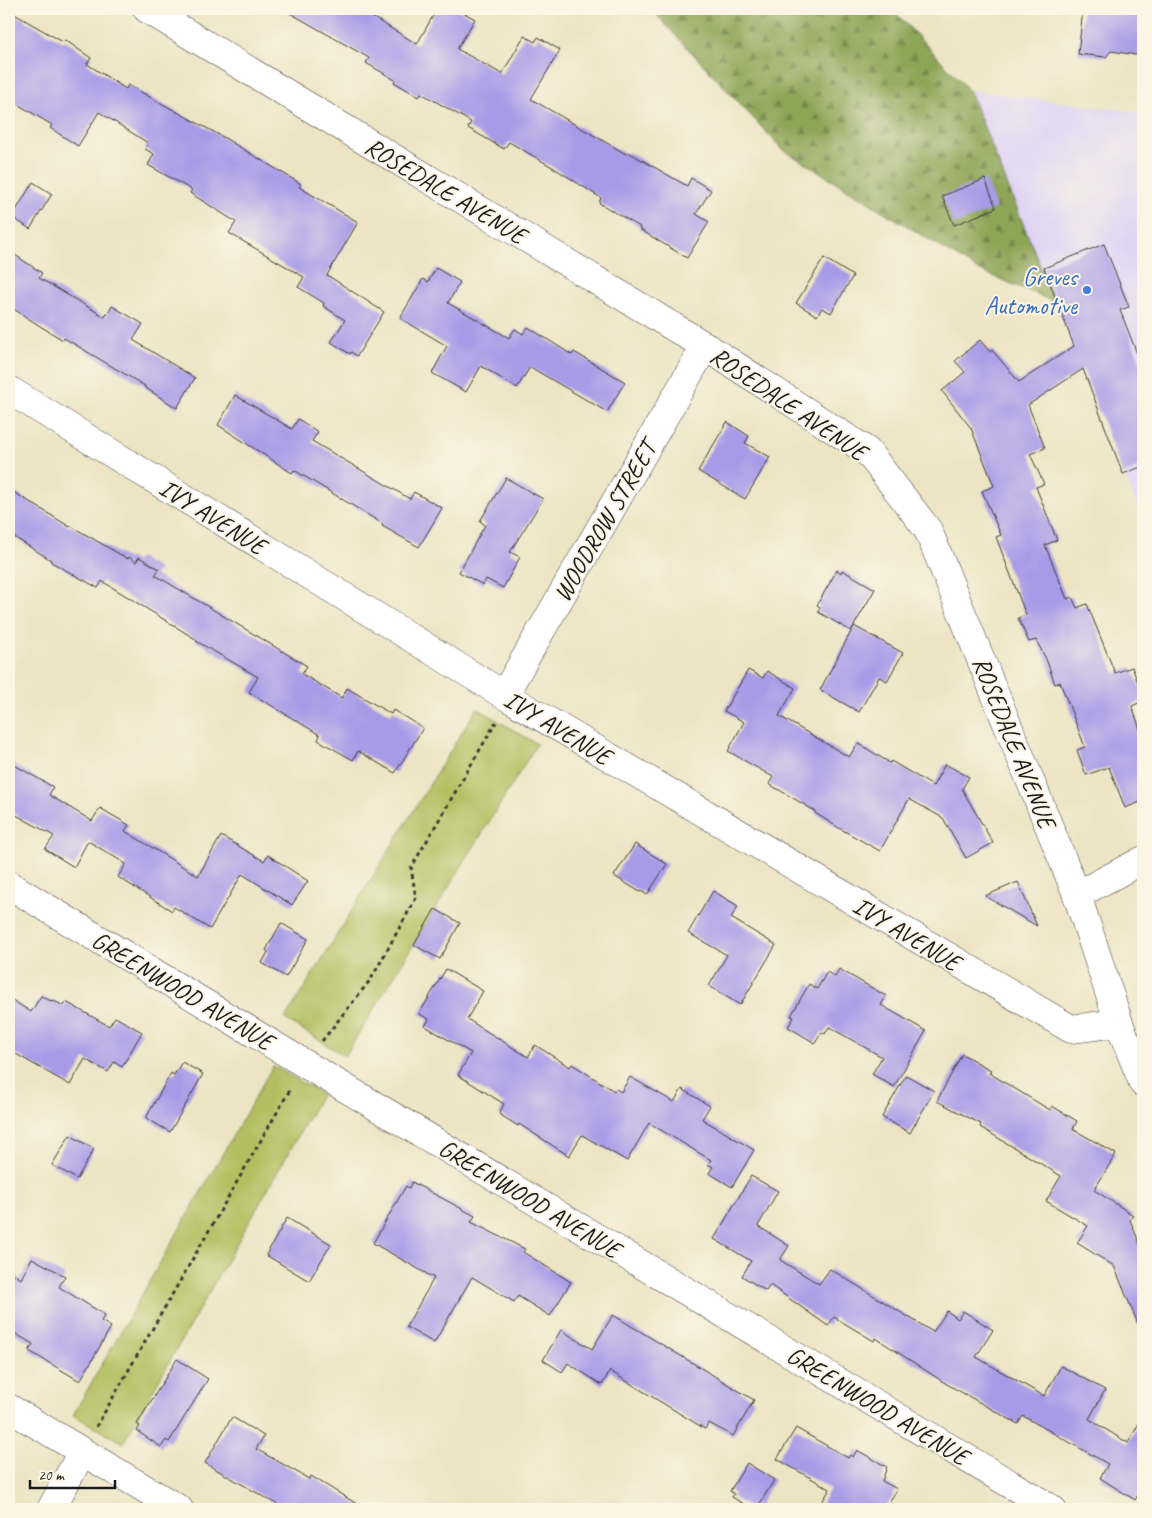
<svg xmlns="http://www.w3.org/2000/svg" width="1152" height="1518" font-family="Caveat,sans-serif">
  <defs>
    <pattern id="forest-firs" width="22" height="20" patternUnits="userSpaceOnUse" patternTransform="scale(1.25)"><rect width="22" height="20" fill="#8da657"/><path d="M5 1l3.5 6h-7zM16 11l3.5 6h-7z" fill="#728647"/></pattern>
  </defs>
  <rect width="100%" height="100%" fill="#fcf5e5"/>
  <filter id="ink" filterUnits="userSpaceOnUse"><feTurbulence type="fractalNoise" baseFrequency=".02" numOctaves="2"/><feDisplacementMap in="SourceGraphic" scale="10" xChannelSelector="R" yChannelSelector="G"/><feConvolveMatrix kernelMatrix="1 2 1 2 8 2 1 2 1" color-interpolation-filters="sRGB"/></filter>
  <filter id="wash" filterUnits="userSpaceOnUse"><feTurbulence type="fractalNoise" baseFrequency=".0096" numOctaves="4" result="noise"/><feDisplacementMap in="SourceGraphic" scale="20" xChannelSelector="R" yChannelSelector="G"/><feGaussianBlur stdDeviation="1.12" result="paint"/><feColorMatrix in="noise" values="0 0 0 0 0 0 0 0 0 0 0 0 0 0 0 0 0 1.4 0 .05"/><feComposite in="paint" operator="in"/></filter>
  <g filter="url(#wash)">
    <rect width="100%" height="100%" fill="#ece4c3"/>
    <!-- built -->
    <path fill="#e0d4f4" d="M969,90L1143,113V521L1055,302Z"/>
    <!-- forest -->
    <path fill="url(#forest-firs)" stroke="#54613a" d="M651,9H892L969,90L1055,302L978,270L782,149Z"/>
    <!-- park -->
    <g fill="#b2bf61" stroke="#676e3e">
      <path d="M477,708L537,744L345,1056L285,1019Z"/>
      <path d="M273,1066L322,1094L123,1443L73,1415Z"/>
    </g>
    <g id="blocks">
      <!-- building -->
      <g fill="#a79be7">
        <path d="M283,9H359L417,44L437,9H457L475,19L457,49L502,74L524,36L535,42L538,37L560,50L531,99L626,154L628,152L687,186L691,178L711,190L696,214L709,222L687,258L639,229L640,227L599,203L601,198L554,168L509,142L504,149L468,128L471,122L421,93L419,97L394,82L395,80L366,63L369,58Z"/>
        <path d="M1083,9H1143V56L1111,51L1106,57L1078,54Z"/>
        <path d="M9,11L63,42L65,40L91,58L87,64L126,89L128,85L223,137L301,184L299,187L358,222L327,275L384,312L357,356L351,352L350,354L331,342L345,320L323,306L324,303L298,287L304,277L229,233L236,222L190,193L192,190L148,165L154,154L145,149L148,143L99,112L78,146L50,128L52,125L9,99Z"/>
        <path d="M985,179L996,208L954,225L942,196Z"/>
        <path d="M33,182L52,194L30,229L12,217Z"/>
        <path d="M1104,244L1129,307L1120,310L1143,369V466L1123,474L1083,369L1028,405L1045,448L1030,454L1044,484L1036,487L1057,540L1045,545L1067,599L1072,597L1077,608L1087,604L1115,673L1132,667L1143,696V701L1132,706L1143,738V801L1125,808L1109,767L1086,775L1077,750L1085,747L1060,682L1055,684L1046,659L1036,640L1029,642L1018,618L1026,615L996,537L1001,535L982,491L994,486L971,428L942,391L965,372L955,361L980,340L990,352L992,350L1019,382L1074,346L1044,268Z"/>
        <path d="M9,251L42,273L39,278L105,317L112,306L143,324L133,340L195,378L177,408L144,387L145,386L64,338L63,340L40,326L9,306Z"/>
        <path d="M824,258L853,276L831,313L822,308L817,316L796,303Z"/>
        <path d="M436,268L460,282L448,303L509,338L515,329L523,334L528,327L572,355L574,352L625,382L607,412L530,367L517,388L481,366L466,392L432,373L447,346L400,318L423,279L428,282Z"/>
        <path d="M235,395L292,429L298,419L318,432L312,441L410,499L414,492L442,508L419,547L382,526L383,524L294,470L292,473L218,425Z"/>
        <path d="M727,422L749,436L745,443L770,457L745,499L698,471Z"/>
        <path d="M506,478L543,499L510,552L520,557L503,588L486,579L483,585L459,572L485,525L480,521Z"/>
        <path d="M9,489L70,527L71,526L128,559L129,557L136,562L139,557L159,569L155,575L307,666L302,674L342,698L347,688L391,714L393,710L423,728L395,773L358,751L353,760L318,740L320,735L249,692L258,677L196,641L197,640L102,581L98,588L51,562V560L9,534Z"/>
        <path d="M837,570L841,573L842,570L875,589L851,631L818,612L820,607L817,605Z"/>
        <path d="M854,626L903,653L887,681L879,677L859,712L820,690Z"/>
        <path d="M748,670L763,678L767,671L795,688L779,716L849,757L858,743L890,763L891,761L933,786L945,764L969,777L962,789L993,843L966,858L943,818L909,799L880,851L839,828L815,813V811L769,784L773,777L728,751L744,722L724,711Z"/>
        <path d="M9,762L53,787L49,795L92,821L100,808L129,825L125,831L198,876L221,836L264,861L268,855L308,881L292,905L242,874L210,929L174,907L172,911L118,877L126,864L88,841L74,867L45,849L54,836L9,811Z"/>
        <path d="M635,844L667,864L647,895L641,891L640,892L614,876Z"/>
        <path d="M1018,882L1037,926L985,896Z"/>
        <path d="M713,891L738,906L731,918L776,945L740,1005L709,986L727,955L688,933Z"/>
        <path d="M435,909L460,923L440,959L414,945Z"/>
        <path d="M281,923L308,939L286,977L262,963L268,952L266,950Z"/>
        <path d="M446,969L483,991L467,1019L528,1057L535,1045L570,1067L572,1064L614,1091L616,1089L621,1092L630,1077L674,1102L682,1089L710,1106L702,1119L754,1150L732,1187L709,1173L713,1167L708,1164L711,1160L649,1123L627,1161L582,1135L569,1156L519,1124L518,1126L499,1114L504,1104L458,1075L471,1053L425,1026L429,1019L419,1014Z"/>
        <path d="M839,969L886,996L881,1005L926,1031L894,1087L872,1074L882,1057L829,1027L825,1034L822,1032L815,1043L788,1027L794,1017L791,1016L809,984L817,989L827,972L835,977Z"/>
        <path d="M41,996L51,1001L52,1000L64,1006L66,1002L109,1026L115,1017L142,1032L122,1067L114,1062L108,1072L85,1059L70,1085L9,1050V998L31,1012Z"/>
        <path d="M962,1054L991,1070L989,1073L1050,1110L1052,1106L1077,1121L1073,1129L1116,1154L1094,1190L1133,1215L1130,1220L1143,1252V1336L1114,1266L1077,1243L1088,1226L1046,1201L1061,1176L980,1127L981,1124L937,1101Z"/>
        <path d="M182,1062L203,1074L170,1132L146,1118L171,1073L174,1075Z"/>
        <path d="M906,1075L934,1091L910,1133L882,1117Z"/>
        <path d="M70,1135L94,1149L77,1179L52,1165Z"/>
        <path d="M751,1176L778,1191L758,1226L789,1246L780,1260L819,1284L830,1269L933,1332L947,1311L958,1319L963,1311L993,1330L976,1357L1044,1396L1061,1366L1105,1390L1089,1419L1128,1443L1143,1416V1486L1135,1500L1100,1478L1108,1464L1023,1416L1018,1424L945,1383L876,1338L874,1341L834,1317L828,1326L770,1285L766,1291L742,1276L751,1261L714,1239Z"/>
        <path d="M412,1182L475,1216L471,1222L525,1249L523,1252L571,1282L550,1316L518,1296L514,1302L472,1277L434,1343L406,1327L434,1278L373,1243L406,1186L409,1188Z"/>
        <path d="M287,1218L331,1244L309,1281L266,1255Z"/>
        <path d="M32,1258L65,1276L59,1287L105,1315L101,1321L111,1327L80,1381L29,1351L33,1344L9,1330V1271L21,1279Z"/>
        <path d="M613,1315L754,1400L733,1436L709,1423L705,1429L610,1371L602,1385L568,1363L562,1372L543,1360L561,1330L592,1349Z"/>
        <path d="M177,1359L208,1379L169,1442L166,1440L161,1447L137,1431L140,1426L137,1424Z"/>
        <path d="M232,1417L264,1436L256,1449L309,1479L311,1476L365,1509H285L205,1463Z"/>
        <path d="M796,1428L848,1458L850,1455L853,1457L857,1450L887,1467L882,1481L897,1489L885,1509H818L830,1489L777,1459Z"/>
        <path d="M747,1463L774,1480L758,1507L754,1505L752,1509L732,1497L734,1494L730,1491Z"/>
      </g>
    </g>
  </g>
  <g filter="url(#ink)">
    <use href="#blocks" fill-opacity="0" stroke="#3b3a35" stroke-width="1"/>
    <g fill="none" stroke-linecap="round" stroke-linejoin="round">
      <defs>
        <g id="minor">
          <path d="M147,9L705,346L867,451L928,530L1077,895L1119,1023L1143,1083"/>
          <path d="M9,390L504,695L1071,1029L1119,1023"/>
          <path d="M504,695L705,346"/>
          <path d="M9,885L305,1064L1052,1509"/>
          <path d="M1077,895L1143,860"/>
          <path d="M9,1408L179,1509"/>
          <path d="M51,1509L82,1452"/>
        </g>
      </defs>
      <!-- minor casing -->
      <use href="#minor" stroke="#3b3a35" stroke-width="29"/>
      <!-- path -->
      <g stroke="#3b3a35" stroke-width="3" stroke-dasharray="4 4" stroke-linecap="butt">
        <path d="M322,1041L371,979L416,898L411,868L496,722"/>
        <path d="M96,1427L291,1088"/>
      </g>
      <!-- minor -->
      <use href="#minor" stroke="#fff" stroke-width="28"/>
    </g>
  </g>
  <!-- markers -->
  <circle fill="#3f7fe0" stroke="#fcf5e5" stroke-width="2" cx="1087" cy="290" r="5"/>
  <g text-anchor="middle" stroke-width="4" stroke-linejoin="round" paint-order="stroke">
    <!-- street labels -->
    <g font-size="25" fill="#1c1c1c" stroke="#fcf5e5">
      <text transform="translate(446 190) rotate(31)" y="9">ROSEDALE AVENUE</text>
      <text transform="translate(789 403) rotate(34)" y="9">ROSEDALE AVENUE</text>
      <text transform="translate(213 516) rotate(32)" y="9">IVY AVENUE</text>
      <text transform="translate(604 521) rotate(-60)" y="9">WOODROW STREET</text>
      <text transform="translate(558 727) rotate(31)" y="9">IVY AVENUE</text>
      <text transform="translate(1015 742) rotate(68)" y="9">ROSEDALE AVENUE</text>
      <text transform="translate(907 933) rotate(31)" y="9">IVY AVENUE</text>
      <text transform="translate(183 990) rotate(31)" y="9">GREENWOOD AVENUE</text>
      <text transform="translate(530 1198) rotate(31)" y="9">GREENWOOD AVENUE</text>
      <text transform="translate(878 1405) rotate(31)" y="9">GREENWOOD AVENUE</text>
    </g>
    <!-- shop labels -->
    <g font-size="25" fill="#366cbe" stroke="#fcf5e5" text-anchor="end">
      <text x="1077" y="285">Greves<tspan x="1077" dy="29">Automotive</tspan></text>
    </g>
  </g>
  <!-- margin -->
  <rect width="1152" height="1518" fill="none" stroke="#fcf5e5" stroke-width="30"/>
  <!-- scale -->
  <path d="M30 1480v8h85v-8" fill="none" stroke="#1c1c1c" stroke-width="2.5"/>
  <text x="38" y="1480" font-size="15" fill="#1c1c1c" stroke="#fcf5e5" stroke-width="4" paint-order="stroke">20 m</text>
</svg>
